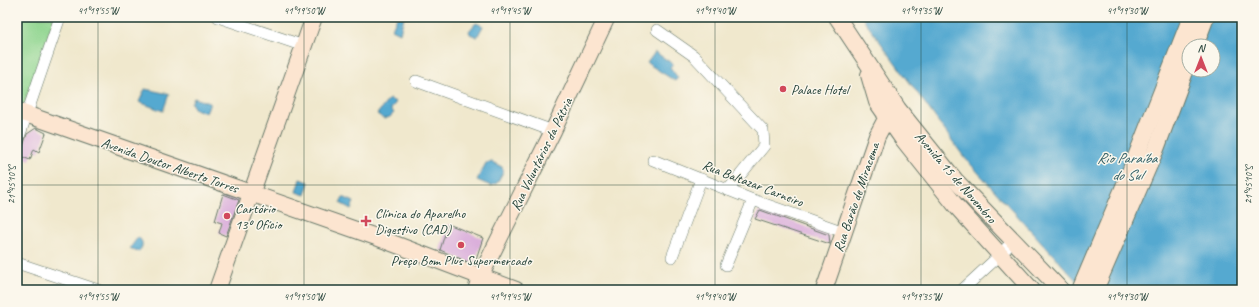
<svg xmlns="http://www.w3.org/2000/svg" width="1259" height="307" font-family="Caveat,sans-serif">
  <rect width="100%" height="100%" fill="#fbf7ec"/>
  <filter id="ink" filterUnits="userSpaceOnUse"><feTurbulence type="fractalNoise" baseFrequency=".025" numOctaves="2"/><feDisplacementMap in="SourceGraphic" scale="8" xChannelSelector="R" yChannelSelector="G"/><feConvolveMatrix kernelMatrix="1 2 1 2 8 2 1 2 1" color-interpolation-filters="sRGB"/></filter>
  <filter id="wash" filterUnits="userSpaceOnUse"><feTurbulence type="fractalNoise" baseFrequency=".012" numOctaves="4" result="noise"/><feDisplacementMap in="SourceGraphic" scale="16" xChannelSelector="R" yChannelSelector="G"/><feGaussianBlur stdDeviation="0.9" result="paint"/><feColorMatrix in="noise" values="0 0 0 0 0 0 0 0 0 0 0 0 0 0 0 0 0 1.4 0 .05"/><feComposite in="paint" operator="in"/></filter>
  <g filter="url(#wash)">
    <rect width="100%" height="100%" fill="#f0e8cd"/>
    <!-- green -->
    <path fill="#8fd58f" stroke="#578962" d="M17,17H55L23,108L17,106Z"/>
    <!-- water -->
    <g fill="#54a9d0" stroke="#3a7382" fill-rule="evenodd">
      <path d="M397,17H404L400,33L392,29Z"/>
      <path d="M862,17H1242V290H1085L964,157ZM1189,46H1213V70H1189Z"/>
      <path d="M476,23L483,26L477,37L470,34L469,31Z"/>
      <path d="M655,52L673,64L670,67L678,78L675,81L647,63Z"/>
      <path d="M145,89L169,94L163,111L139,102Z"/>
      <path d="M194,98L210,103L206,113L195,109L191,103Z"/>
      <path d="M389,99L396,102L391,109L394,113L390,117L384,119L377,114Z"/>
      <path d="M492,162L502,167L503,172L497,183L491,186L477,180L486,163Z"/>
      <path d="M300,179L309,182L305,195L296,192Z"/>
      <path d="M343,197L354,202L351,209L340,203Z"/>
      <path d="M138,237C144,242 143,246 139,252L130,248Z"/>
    </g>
    <g id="blocks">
      <!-- building -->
      <g fill="#daaedb">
        <path d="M36,128L46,133L39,152L34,149L30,160L20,156L27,134Z"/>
        <path d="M223,194L239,200L226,236L219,233L222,223L215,221Z"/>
        <path d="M760,210L829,235L830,244L755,219Z"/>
        <path d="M448,224L483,238L475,262H468L440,250Z"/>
      </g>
    </g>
  </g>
  <g filter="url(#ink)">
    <use href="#blocks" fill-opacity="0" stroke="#68796a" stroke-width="1"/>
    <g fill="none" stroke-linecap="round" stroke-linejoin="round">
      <defs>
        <g id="minor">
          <path d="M218,17L304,46"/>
          <path d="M657,30L694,56L763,130L764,146L728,190"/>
          <path d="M416,81L553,131"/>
          <path d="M17,143L60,17"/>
          <path d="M653,160L753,200L844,232"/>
          <path d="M672,257L701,179"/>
          <path d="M17,263L98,290"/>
          <path d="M726,265L753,200"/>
          <path d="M962,290L999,256L1013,241"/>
        </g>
        <g id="secondary">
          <path d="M837,17L898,109L955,180L1061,290"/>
          <path d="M1195,46L1206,17"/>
          <path d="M869,75L877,102L902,138L956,206L1032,290"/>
          <path d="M17,111L376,237L516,290"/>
          <path d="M217,290L314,17"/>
          <path d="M476,290L481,275L553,131L607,17"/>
          <path d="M824,290L877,136L887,117L895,111"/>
          <path d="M1080,290L1128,177L1191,17"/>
          <path d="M1095,290L1156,149L1189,61"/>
        </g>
      </defs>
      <!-- minor casing -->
      <use href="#minor" stroke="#68796a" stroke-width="12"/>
      <!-- secondary casing -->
      <use href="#secondary" stroke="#68796a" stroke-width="18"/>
      <!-- minor -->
      <use href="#minor" stroke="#fff" stroke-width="11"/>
      <!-- secondary -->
      <use href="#secondary" stroke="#fce5d0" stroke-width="16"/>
    </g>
  </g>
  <!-- ticks -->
  <path fill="none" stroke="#1f3d34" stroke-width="1" stroke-opacity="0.45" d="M98,17V290M304,17V290M510,17V290M715,17V290M921,17V290M1127,17V290M17,185H1242"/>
  <!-- markers -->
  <g fill="#d1495b" stroke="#fbf7ec" stroke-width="1.5">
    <circle cx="783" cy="89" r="4"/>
    <circle cx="227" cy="216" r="4"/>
    <path d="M364 215h4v4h4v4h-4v4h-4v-4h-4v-4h4z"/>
    <circle cx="461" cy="245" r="4"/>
  </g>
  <g text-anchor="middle" stroke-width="3" stroke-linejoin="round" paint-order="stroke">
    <!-- poi labels -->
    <g font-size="14" fill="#1f3d34" stroke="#fbf7ec" text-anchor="start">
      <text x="791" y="94">Palace Hotel</text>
      <text x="235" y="213">Cartório<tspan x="235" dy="16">13º Ofício</tspan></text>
      <text x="375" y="218">Clínica do Aparelho<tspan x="375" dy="16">Digestivo (CAD)</tspan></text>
      <text x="461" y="265" text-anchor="middle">Preço Bom Plus Supermercado</text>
    </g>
    <!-- street labels -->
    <g font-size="14" fill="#1f3d34" stroke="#fbf7ec">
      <text transform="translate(541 154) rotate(-64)" y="5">Rua Voluntários da Pátria</text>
      <text transform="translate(170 165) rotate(19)" y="5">Avenida Doutor Alberto Torres</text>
      <text transform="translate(956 177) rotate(49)" y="5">Avenida 15 de Novembro</text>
      <text transform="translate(753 183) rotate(21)" y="5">Rua Baltazar Carneiro</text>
      <text transform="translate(856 197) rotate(-71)" y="5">Rua Barão de Miracema</text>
    </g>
    <!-- water labels -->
    <g font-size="15" font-style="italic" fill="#2f5d63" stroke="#fbf7ec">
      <text x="1127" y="163">Rio Paraíba<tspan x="1127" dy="17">do Sul</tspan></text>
    </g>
  </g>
  <!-- margin -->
  <rect width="1259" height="307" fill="none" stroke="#fbf7ec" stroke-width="44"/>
  <!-- north arrow -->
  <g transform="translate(1201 58)"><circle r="19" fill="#fbf7ec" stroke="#a3ada2"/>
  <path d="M0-3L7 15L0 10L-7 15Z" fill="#d1495b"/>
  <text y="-6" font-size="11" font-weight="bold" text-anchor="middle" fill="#1f3d34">N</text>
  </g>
  <rect x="22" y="22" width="1215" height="263" fill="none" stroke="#1f3d34" stroke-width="1.5"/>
  <g font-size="10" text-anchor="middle" fill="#1f3d34">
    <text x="98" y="14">41°19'55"W</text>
    <text x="304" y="14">41°19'50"W</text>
    <text x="510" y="14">41°19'45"W</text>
    <text x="715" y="14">41°19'40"W</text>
    <text x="921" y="14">41°19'35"W</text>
    <text x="1127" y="14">41°19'30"W</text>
    <text transform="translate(11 185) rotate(-90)" y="4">21°45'10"S</text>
    <text transform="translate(1248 185) rotate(-90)" y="4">21°45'10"S</text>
    <text x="98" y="300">41°19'55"W</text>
    <text x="304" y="300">41°19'50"W</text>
    <text x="510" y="300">41°19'45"W</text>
    <text x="715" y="300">41°19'40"W</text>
    <text x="921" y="300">41°19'35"W</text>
    <text x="1127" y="300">41°19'30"W</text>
  </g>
</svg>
